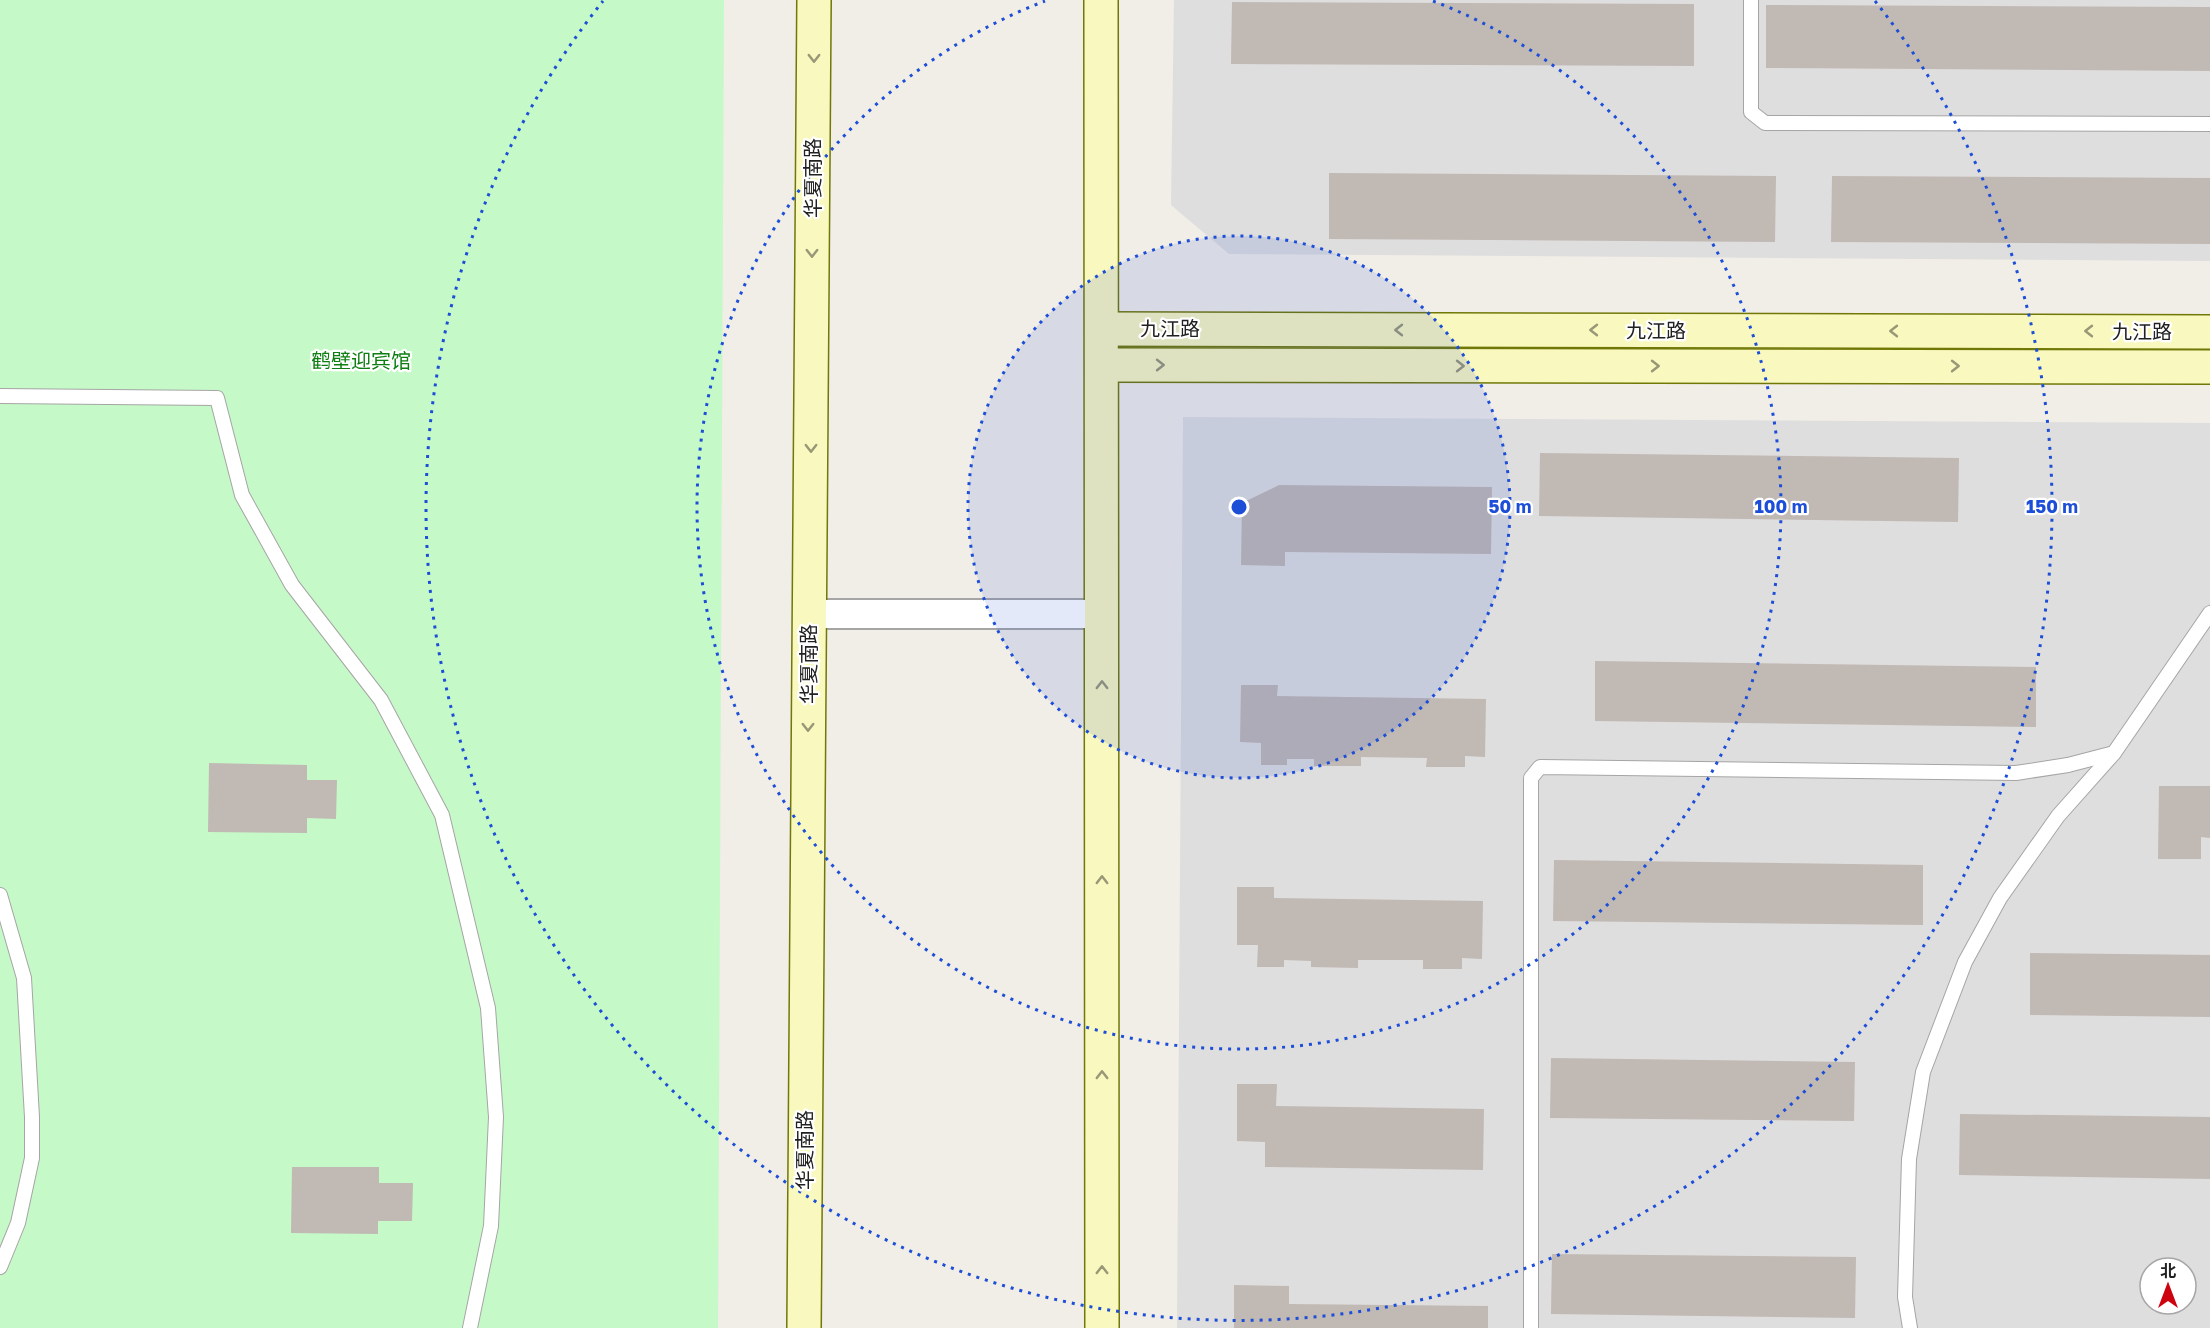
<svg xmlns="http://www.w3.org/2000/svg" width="2210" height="1328" font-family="'Golos Text','Noto Sans SC',sans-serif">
  <rect width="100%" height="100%" fill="#f1ede7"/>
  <!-- residential -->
  <g fill="#dfdede" fill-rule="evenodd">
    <path d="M1174,0H2210V261L1229,254L1171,205Z"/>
    <path d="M1183,417L2210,423V1328H1177ZM2150,1268H2186V1304H2150Z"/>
  </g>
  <!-- park -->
  <path fill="#c6f9c8" d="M0,0H724L718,1328H0Z"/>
  <!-- building -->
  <g fill="#c1b9b4">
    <path d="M1232,2L1694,4V66L1231,64Z"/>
    <path d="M1766,5L2210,7V71L1766,68Z"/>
    <path d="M1329,173L1776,176L1775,242L1329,239Z"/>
    <path d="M1832,176L2210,178V244L1831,242Z"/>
    <path d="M1540,453L1959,458L1958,522L1539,516Z"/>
    <path d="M1279,485L1492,487L1491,554L1285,552V566L1241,565L1242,503Z"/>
    <path d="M1595,661L2036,667V727L1595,721Z"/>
    <path d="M1241,685H1278L1277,696L1486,699L1485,757L1465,756V767H1426L1427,758L1361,757V766H1314V759H1287V765H1261V743L1240,742Z"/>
    <path d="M209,763L307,765V780H337L336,819L307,818V833L208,832Z"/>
    <path d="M2159,786H2210V838L2201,837V859H2158Z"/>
    <path d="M1554,860L1923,865V925L1553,921Z"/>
    <path d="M1237,887H1274V898L1483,901L1482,959L1462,958V969H1423V960H1358V968L1311,967V961L1284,960V967H1257L1258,945H1237Z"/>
    <path d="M2030,953L2210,955V1017L2030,1015Z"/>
    <path d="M1551,1058L1855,1062L1854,1121L1550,1118Z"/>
    <path d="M1237,1084H1277L1276,1106L1484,1109L1483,1170L1265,1167V1142L1237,1141Z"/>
    <path d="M1960,1114L2210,1117V1179L1959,1175Z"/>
    <path d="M292,1167H379V1183H413L412,1221H378V1234L291,1233Z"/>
    <path d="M1552,1254L1856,1257L1855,1318L1551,1314Z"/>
    <path d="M1234,1285L1289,1286V1304L1488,1306V1328H1234Z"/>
  </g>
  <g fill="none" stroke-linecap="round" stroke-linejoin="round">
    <defs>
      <g id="lane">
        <path d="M1751,0V112L1765,123L2210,124"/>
        <path d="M0,396L217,398L242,495L292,585L381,700L442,815L488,1008L496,1117L491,1226L470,1328"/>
        <path d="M0,895L24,978L32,1117V1158L18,1223L0,1267"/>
        <path d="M1531,1328V778L1540,767L2016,773L2068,765L2114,753"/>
        <path d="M1910,1328L1905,1297L1909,1159L1923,1072L1965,962L2000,898L2058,816L2114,753L2210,613"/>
      </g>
      <path id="street" d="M809,614H1102"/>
      <g id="secondary">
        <path d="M1101,0L1102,1328"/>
        <path d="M1102,329L2210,332"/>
        <path d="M1102,365L2210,367"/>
        <path d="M804,1328L814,0"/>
      </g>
    </defs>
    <!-- lane casing -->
    <use href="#lane" stroke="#a5a5a5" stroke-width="16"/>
    <!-- street casing -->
    <use href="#street" stroke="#a5a5a5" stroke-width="32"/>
    <!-- secondary casing -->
    <use href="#secondary" stroke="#717807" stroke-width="36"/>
    <!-- lane -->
    <use href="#lane" stroke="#fff" stroke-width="14"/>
    <!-- street -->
    <use href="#street" stroke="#fff" stroke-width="28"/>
    <!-- secondary -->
    <use href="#secondary" stroke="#f9f8be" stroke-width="33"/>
  </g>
  <!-- one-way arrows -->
  <defs><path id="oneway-chevron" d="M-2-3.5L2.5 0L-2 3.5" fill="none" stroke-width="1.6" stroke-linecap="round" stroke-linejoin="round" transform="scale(1.5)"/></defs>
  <g stroke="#989777">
    <use href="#oneway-chevron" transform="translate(814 58) rotate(90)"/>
    <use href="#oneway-chevron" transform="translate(812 253) rotate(90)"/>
    <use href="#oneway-chevron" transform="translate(1399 330) rotate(-180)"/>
    <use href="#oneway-chevron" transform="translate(1594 330) rotate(-180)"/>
    <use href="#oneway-chevron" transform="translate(1894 331) rotate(-180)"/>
    <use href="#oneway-chevron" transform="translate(2089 331) rotate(-180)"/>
    <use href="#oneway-chevron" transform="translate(1160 365)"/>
    <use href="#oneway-chevron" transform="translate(1460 366)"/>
    <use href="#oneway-chevron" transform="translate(1655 366)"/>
    <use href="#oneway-chevron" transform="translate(1955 366)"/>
    <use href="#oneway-chevron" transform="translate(811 448) rotate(90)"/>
    <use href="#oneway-chevron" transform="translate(1102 685) rotate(-90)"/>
    <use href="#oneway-chevron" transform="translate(808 727) rotate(90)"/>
    <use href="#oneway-chevron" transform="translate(1102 880) rotate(-90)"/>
    <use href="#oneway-chevron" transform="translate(1102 1075) rotate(-90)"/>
    <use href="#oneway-chevron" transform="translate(1102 1270) rotate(-90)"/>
  </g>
  <!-- distance rings -->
  <circle cx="1239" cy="507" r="271" fill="#1d4ed8" fill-opacity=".12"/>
  <g fill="none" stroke="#1d4ed8" stroke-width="3" stroke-dasharray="3 6">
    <circle cx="1239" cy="507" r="271"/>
    <path d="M1433 1A542 542 0 1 1 1045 1"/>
    <path d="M1875 1A813 813 0 1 1 603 1"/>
  </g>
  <g text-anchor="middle" stroke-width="4.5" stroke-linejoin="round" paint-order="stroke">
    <!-- street labels -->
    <g font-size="20" fill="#212121" stroke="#fff">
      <text transform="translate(813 178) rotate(-90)" y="7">华夏南路</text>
      <text x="1170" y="336">九江路</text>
      <text x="1656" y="338">九江路</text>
      <text x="2142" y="339">九江路</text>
      <text transform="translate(809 664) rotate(-90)" y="7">华夏南路</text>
      <text transform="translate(805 1150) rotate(-90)" y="7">华夏南路</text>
    </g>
    <!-- park labels -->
    <g font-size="20" fill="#0e7f12" stroke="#fff">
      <text x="361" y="368">鹤壁迎宾馆</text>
    </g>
  </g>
  <circle cx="1239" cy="507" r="9" fill="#1d4ed8" stroke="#fff" stroke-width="3"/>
  <g font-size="18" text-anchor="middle" font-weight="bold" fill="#1d4ed8" stroke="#fff" stroke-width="4.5" stroke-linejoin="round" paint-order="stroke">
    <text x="1510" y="513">50 m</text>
    <text x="1781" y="513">100 m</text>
    <text x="2052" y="513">150 m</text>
  </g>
  <!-- north arrow -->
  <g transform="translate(2168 1286)"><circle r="28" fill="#ffffff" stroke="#a6a6a6" stroke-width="1.5"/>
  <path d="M0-4.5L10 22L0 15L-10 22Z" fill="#cd040f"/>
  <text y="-9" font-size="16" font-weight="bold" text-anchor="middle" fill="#212121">北</text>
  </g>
</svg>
